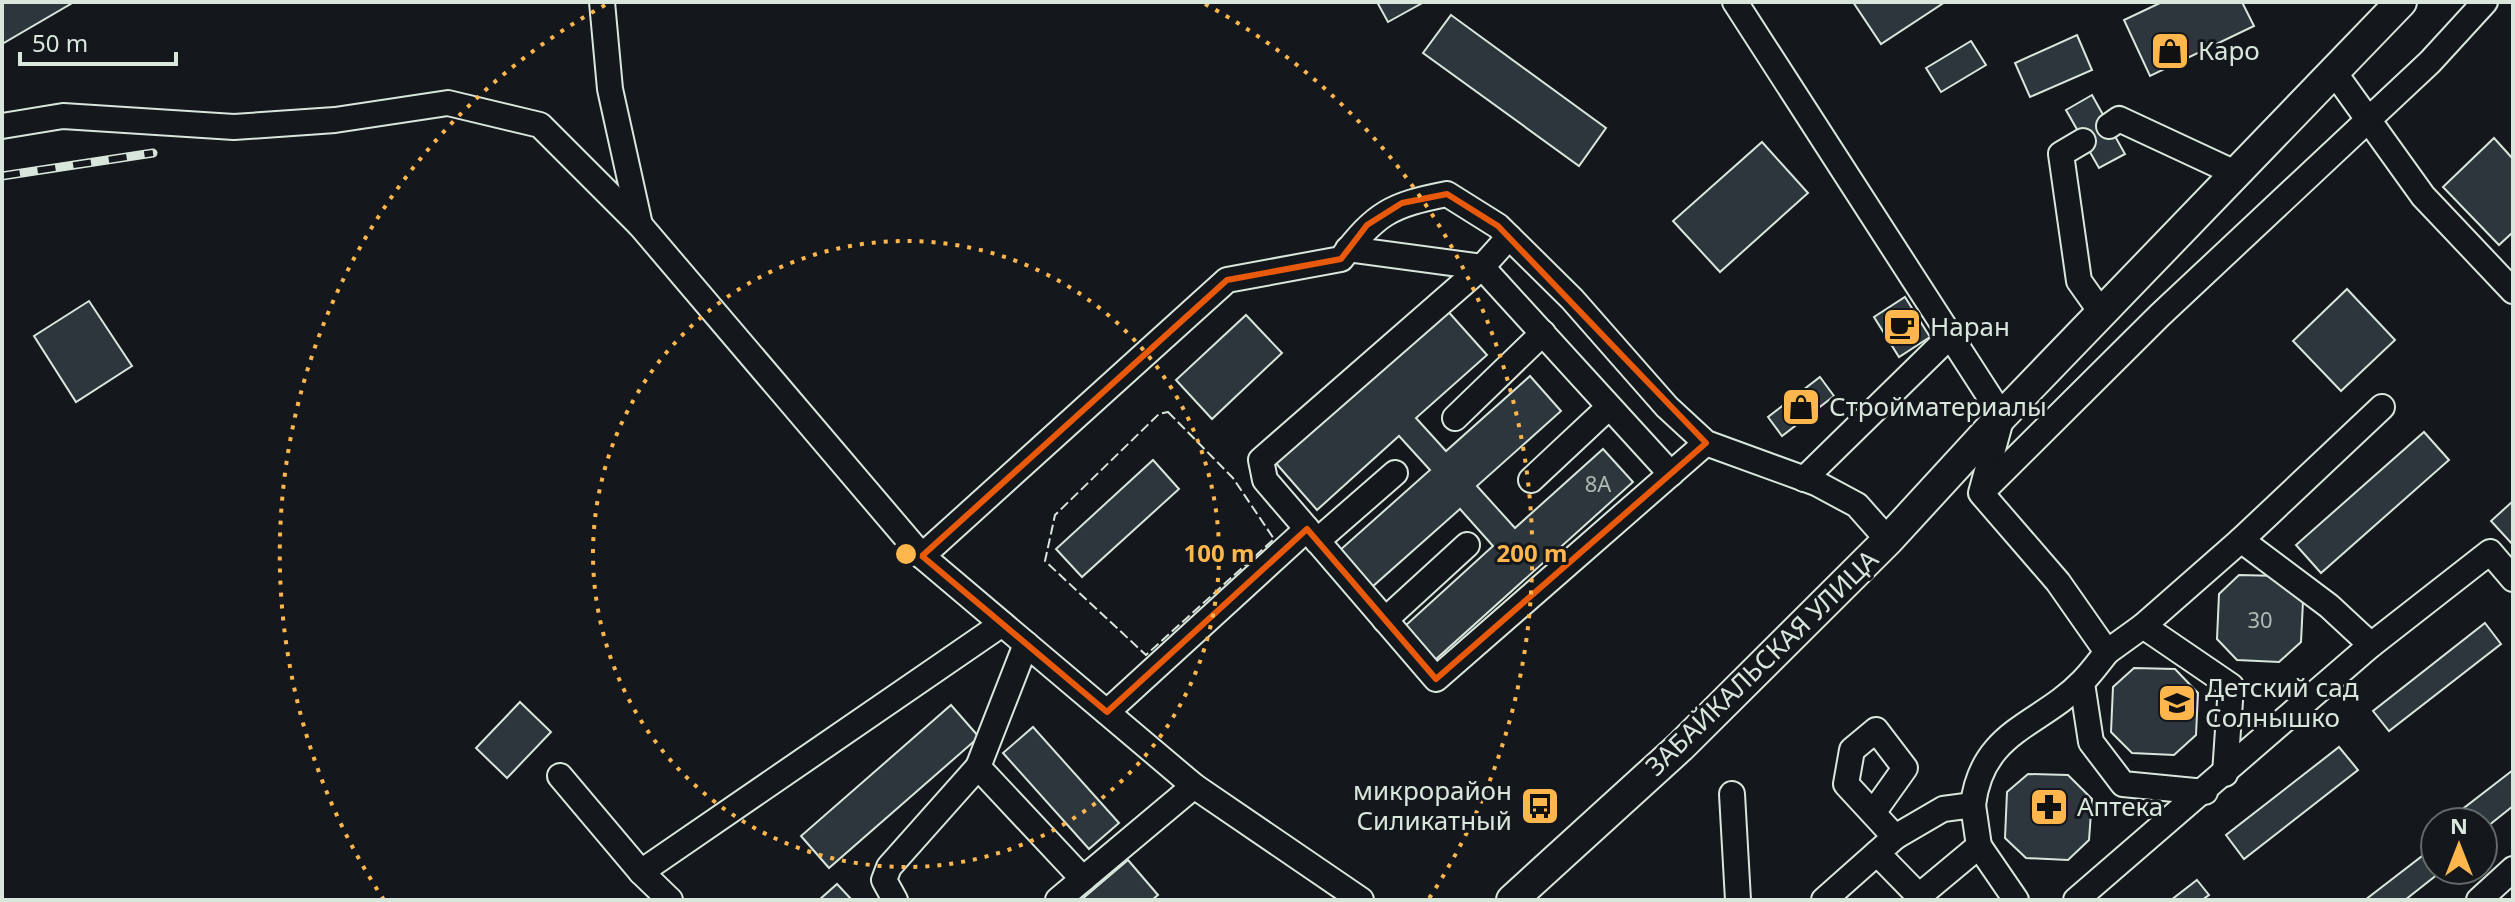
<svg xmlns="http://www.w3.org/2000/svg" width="2515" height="902" font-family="'Noto Sans',sans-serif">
  <rect width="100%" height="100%" fill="#14181c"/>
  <!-- building -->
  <g fill="#2c363c" stroke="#d8e6dc" stroke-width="2">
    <path d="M2,2H74L2,44Z"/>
    <path d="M1377,2H1424L1388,22Z"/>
    <path d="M1853,2H1945L1881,44Z"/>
    <path d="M2162,2H2242L2254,26L2150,76L2124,20Z"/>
    <path d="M1451,15L1606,128L1579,166L1423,53Z"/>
    <path d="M2077,35L2092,70L2030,97L2015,63Z"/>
    <path d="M1971,41L1986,65L1941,92L1926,68Z"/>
    <path d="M2092,95L2125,154L2099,168L2066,110Z"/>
    <path d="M2494,138L2513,159V232L2499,245L2443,187Z"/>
    <path d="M1762,142L1808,193L1720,272L1673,221Z"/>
    <path d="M2347,289L2395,340L2341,391L2293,341Z"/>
    <path d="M1905,297L1930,337L1899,357L1874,317Z"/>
    <path d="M89,301L132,366L76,402L34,336Z"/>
    <path d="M1445,308L1487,355L1416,418L1446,451L1530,376L1561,411L1477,486L1515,528L1603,449L1633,482L1435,660L1405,626L1493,546L1460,509L1372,587L1339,551L1430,470L1399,436L1317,510L1274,461Z"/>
    <path d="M1246,315L1282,353L1212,419L1176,380Z"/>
    <path d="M1820,377L1834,396L1782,436L1768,417Z"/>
    <path d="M2424,432L2449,460L2321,573L2296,545Z"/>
    <path d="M1153,460L1179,489L1082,577L1056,549Z"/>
    <path d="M2513,501V545L2491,521Z"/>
    <path d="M2239,575L2280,576L2303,601L2301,642L2279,662L2237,660L2217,639L2219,594Z"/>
    <path d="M2485,623L2501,644L2389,731L2373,711Z"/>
    <path d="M2134,668L2175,669L2198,693L2196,735L2174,755L2132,753L2111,732L2113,687Z"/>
    <path d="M520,702L551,732L507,778L476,748Z"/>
    <path d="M951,705L979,737L829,868L801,836Z"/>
    <path d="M1033,727L1119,823L1089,849L1003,753Z"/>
    <path d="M2339,747L2358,770L2244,859L2226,835Z"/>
    <path d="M2513,770V806L2483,830V822H2469L2460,811Z"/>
    <path d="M2028,774L2068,775L2092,799L2089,840L2068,860L2026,858L2005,838L2007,792Z"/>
    <path d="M2430,850L2435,856V870H2443L2405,900H2365Z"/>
    <path d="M1128,860L1158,895L1152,900H1081Z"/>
    <path d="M2197,880L2209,895L2202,900H2171Z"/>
    <path d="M837,884L852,900H819Z"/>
  </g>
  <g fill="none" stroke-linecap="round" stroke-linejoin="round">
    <defs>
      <g id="minor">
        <path d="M602,2L610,89L640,225"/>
        <path d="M1735,2L2002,416L1981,493L2058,582L2107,652C2099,662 2092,672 2083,681C2040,726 1982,730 1973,805"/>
        <path d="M2334,72L2423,196L2513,291"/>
        <path d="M2,126L63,116L234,127L335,120L448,103L540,125L640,225L922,556L1194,786L1361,900"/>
        <path d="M2109,126L2119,119L2235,173"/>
        <path d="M2083,141L2061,154L2079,281L2101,312"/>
        <path d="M1509,237L1482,267L1261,460L1265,480L1436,679L1706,443"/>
        <path d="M1348,249L1482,267L1671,474"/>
        <path d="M1455,418L1543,333"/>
        <path d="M1804,479L1950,336"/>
        <path d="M1531,480L1609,407"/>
        <path d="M1983,491L2160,315L2430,62L2485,2"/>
        <path d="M2241,540L2382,407"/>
        <path d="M1317,541L1395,473"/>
        <path d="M922,556L1227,280L1341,259C1376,213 1391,205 1447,194L1498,226L1572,299L1667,407L1706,443L1816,483L1857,505L1888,540"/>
        <path d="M1385,620L1467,545"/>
        <path d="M2143,626L2241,540L2329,606L2371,645"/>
        <path d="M2107,652L2143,626L2231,686L2225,774"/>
        <path d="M2082,683L2091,742L2123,784L2205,792"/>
        <path d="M1107,712L1307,529"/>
        <path d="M978,767L1083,879"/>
        <path d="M560,776L641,872"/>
        <path d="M1732,794L1738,900"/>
        <path d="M1895,837L1943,809L1973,805L1979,846"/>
        <path d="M1877,853L1919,896L1979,846L2016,900"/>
        <path d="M670,900L641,872L1002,624"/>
        <path d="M895,900L884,880L889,867L978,767L1026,644"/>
        <path d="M1058,900L1194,786"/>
        <path d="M1824,900L1895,837L1846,784L1852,750L1876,730L1905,768L1873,813"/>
        <path d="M2076,900L2371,645L2490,552L2513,579"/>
        <path d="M2479,900L2513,869"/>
      </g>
      <path id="major" d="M1512,900L1680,747L1888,540L2002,416L2401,2"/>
    </defs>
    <!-- minor casing -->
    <use href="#minor" stroke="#d8e6dc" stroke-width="28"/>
    <!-- major casing -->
    <use href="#major" stroke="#d8e6dc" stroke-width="34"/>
    <!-- minor -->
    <use href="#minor" stroke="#14181c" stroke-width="24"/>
    <!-- major -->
    <use href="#major" stroke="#14181c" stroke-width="30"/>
    <defs>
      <path id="rail" d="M2,176L153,153"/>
    </defs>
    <!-- rail casing -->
    <use href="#rail" stroke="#d8e6dc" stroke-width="9"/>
    <!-- rail -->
    <use href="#rail" stroke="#14181c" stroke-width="6" stroke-dasharray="18" stroke-linecap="butt"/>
    <!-- fence -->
    <path stroke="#d8e6dc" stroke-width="2" stroke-dasharray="10 4" stroke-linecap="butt" d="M1168,412L1233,478L1274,539L1146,655L1045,561L1055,515L1159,414Z"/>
  </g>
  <!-- marked area -->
  <path fill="none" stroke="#e8590c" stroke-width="6" stroke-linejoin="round" d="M1447,194L1498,226L1706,443L1436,679L1307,529L1107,712L922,556L1227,280L1341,259L1367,225L1402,203Z"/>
  <!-- distance rings -->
  <g fill="none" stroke="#ffb74d" stroke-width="4" stroke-dasharray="4 8">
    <circle cx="906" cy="554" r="313"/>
    <path d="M384 900A626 626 0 0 1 607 4M1205 4A626 626 0 0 1 1428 900"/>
  </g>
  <!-- icons -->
  <defs>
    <symbol id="shop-square" viewBox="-11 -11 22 22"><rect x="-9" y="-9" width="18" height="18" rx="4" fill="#ffb74d" stroke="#14181c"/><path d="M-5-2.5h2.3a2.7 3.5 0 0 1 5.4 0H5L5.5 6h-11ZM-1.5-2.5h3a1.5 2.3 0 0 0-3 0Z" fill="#111"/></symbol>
    <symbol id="cafe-square" viewBox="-11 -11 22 22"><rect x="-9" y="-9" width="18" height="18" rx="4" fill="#ffb74d" stroke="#14181c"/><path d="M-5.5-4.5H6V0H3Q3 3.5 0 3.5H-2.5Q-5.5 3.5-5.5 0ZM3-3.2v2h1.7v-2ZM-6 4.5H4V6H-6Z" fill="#111"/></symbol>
    <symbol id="school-square" viewBox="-11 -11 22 22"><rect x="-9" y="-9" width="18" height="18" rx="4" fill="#ffb74d" stroke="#14181c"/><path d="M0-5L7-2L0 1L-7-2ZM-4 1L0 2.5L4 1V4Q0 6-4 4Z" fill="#111"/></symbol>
    <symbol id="bus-square" viewBox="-11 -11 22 22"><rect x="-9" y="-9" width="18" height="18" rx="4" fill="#ffb74d" stroke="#14181c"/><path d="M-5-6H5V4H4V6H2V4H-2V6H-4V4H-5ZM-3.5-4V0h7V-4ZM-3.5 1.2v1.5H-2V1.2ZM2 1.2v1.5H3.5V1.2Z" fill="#111"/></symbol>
    <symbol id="pharmacy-square" viewBox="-11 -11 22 22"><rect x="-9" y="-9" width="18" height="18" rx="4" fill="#ffb74d" stroke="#14181c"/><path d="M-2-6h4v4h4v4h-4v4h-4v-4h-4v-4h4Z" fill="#111"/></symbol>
  </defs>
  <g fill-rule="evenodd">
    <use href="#shop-square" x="2148" y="29" width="44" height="44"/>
    <use href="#cafe-square" x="1880" y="305" width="44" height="44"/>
    <use href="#shop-square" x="1779" y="385" width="44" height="44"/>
    <use href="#school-square" x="2155" y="681" width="44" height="44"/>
    <use href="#bus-square" x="1518" y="784" width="44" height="44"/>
    <use href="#pharmacy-square" x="2027" y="785" width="44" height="44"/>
  </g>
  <g text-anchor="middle" stroke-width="6" stroke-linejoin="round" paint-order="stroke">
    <!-- number labels -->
    <g font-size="22" fill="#adbab4">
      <text x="1598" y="492">8А</text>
      <text x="2260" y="628">30</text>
    </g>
    <!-- poi labels -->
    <g font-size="26" fill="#d8e6dc" stroke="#14181c" text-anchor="start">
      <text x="2198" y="60">Каро</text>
      <text x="1930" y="336">Наран</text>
      <text x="1829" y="416">Стройматериалы</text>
      <text x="2205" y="697">Детский сад<tspan x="2205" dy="30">Солнышко</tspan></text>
      <text x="1512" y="800" text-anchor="end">микрорайон<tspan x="1512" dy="30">Силикатный</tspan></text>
      <text x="2077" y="816">Аптека</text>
    </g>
    <!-- street labels -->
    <g font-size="26" fill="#d8e6dc" stroke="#14181c">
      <text transform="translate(1762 663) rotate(-44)" y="9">ЗАБАЙКАЛЬСКАЯ УЛИЦА</text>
    </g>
  </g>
  <circle cx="906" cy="554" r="12" fill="#ffb74d" stroke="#14181c" stroke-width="4"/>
  <g font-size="24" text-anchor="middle" font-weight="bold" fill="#ffb74d" stroke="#14181c" stroke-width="6" stroke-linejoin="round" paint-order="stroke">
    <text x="1219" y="562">100 m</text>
    <text x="1532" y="562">200 m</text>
  </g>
  <!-- border -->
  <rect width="2515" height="902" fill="none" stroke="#d8e6dc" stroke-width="8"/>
  <!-- north arrow -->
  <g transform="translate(2459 846)"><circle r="38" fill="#14181c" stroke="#626a69" stroke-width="2"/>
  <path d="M0-6L14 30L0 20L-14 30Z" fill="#ffb74d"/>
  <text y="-12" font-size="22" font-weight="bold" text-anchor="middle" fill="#d8e6dc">N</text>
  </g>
  <!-- scale -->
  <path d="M20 52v12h156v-12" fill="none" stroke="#d8e6dc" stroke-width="4"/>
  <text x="32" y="52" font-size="24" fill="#d8e6dc" stroke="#14181c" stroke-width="6" paint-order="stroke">50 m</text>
</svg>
